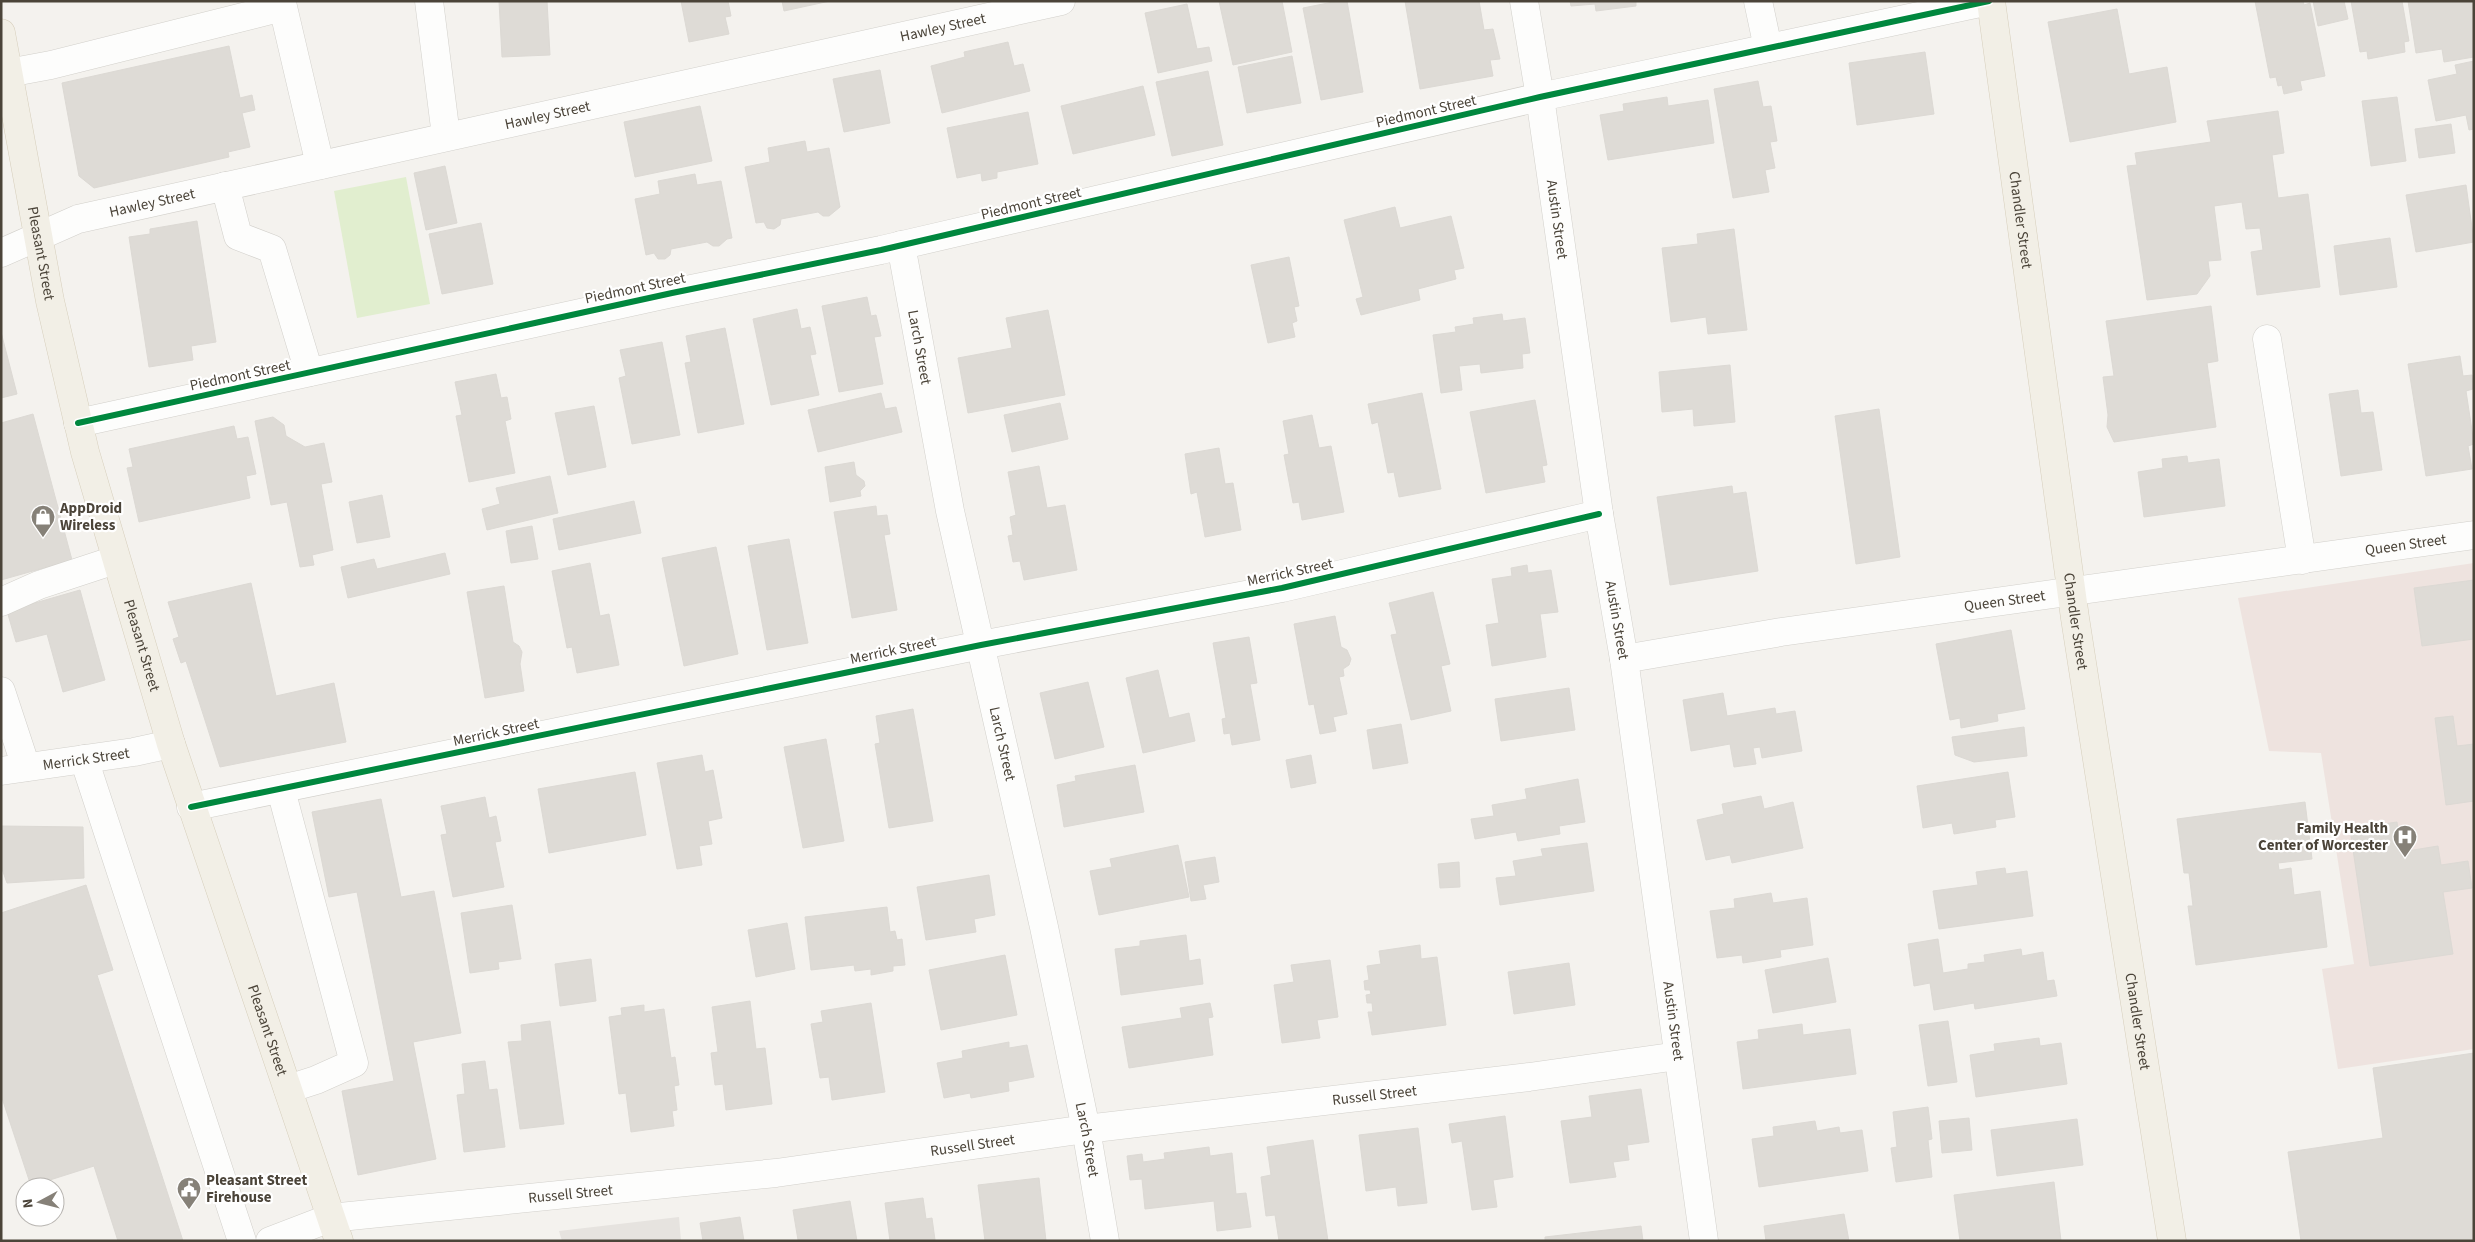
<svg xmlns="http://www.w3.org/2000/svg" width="2475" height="1242" font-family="'Source Sans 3',sans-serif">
  <rect width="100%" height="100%" fill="#f4f2ee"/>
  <!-- medical -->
  <path fill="#eee3df" d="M2474,563V1049L2338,1069L2322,969L2354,964L2321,753L2269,751L2238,598Z"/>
  <!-- green -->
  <path fill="#e1eecf" d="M406,177L430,304L357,318L334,191Z"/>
  <!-- parking -->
  <path fill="#e6e3df" d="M679,1217L681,1241H562L559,1231Z"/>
  <!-- building -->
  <g fill="#dedbd6" stroke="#dcd9d4">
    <path d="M499,1H547L550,55L502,57Z"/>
    <path d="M681,1H728L731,16L725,17L729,34L689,42Z"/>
    <path d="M782,1H830L784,11Z"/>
    <path d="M1219,1H1282L1292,52L1233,65Z"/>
    <path d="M1338,1H1347L1363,92L1321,100L1303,8Z"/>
    <path d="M1405,1H1479L1484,30L1493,29L1500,59L1490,60L1493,76L1420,89Z"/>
    <path d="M1570,1H1636V6L1596,11L1595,4L1571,6Z"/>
    <path d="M2255,1H2303L2304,5L2310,3L2325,76L2300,81L2302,90L2284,94L2282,85L2278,86L2276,77L2270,78Z"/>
    <path d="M2313,1H2344L2348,19L2318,26Z"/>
    <path d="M2351,1H2402L2409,41L2404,42L2405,52L2368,59L2367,51L2360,52Z"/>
    <path d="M2408,1H2474V57L2444,62L2442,49L2416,53Z"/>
    <path d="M1187,4L1197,49L1209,47L1212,61L1158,73L1145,13Z"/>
    <path d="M2117,9L2129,74L2167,67L2176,122L2070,142L2048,22Z"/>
    <path d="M1008,42L1014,66L1023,64L1030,91L942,113L931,66L965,57L964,52Z"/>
    <path d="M229,46L240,98L252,95L255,110L242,113L250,147L228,152L229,157L94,188L79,176L62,83Z"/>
    <path d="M1925,52L1934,114L1857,125L1849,63Z"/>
    <path d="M1292,56L1301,103L1247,113L1238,67Z"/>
    <path d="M2474,61V129L2469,130L2466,115L2436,121L2428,80L2457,74L2455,65Z"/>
    <path d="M880,70L890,123L844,132L833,79Z"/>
    <path d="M1208,71L1223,145L1172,156L1156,82Z"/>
    <path d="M1758,81L1763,107L1771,106L1777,141L1770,142L1775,168L1765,170L1769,192L1733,198L1714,89Z"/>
    <path d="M1143,86L1155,135L1073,154L1061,106Z"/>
    <path d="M1667,97L1668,106L1708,100L1714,143L1608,160L1600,115L1624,111L1623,104Z"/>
    <path d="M2397,97L2406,161L2371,166L2362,101Z"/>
    <path d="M700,106L712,161L635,177L624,122Z"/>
    <path d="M2278,111L2284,153L2272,155L2278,198L2308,194L2320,287L2257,295L2251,252L2263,250L2260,228L2246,229L2242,202L2214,206L2221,260L2208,261L2210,276L2197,294L2147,300L2127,166L2137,165L2135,153L2211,142L2207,121Z"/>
    <path d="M1028,112L1038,164L997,172V178L982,181L981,173L957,178L947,128Z"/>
    <path d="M2451,124L2455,153L2419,158L2415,129Z"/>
    <path d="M805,141L807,152L829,148L840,207L829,216H823L818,212L781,219L780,225L774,229L767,228L764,222L756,223L745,167L770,162L768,148Z"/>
    <path d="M445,166L457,223L426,230L414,173Z"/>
    <path d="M695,174L697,185L721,181L732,238L727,239L719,246H713L707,242L671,249L670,255L665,259H658L654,253L646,255L635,199L660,194L658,181Z"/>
    <path d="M2466,185L2474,242L2416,252L2406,195Z"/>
    <path d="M1395,207L1400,228L1451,216L1464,268L1454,270L1456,279L1418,289L1420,300L1361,315L1356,299L1363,297L1344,220Z"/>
    <path d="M197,221L216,342L191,346L193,360L149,367L129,237L150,234V229Z"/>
    <path d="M481,223L493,284L442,294L429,234Z"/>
    <path d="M1734,229L1747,330L1708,334L1706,317L1671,322L1662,248L1698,244L1697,234Z"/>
    <path d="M2390,238L2397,287L2340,295L2334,246Z"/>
    <path d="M1289,257L1299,306L1294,307L1297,321L1292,323L1295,337L1268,343L1251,265Z"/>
    <path d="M867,297L871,316L876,315L881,336L874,337L883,384L839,392L822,306Z"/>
    <path d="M2211,306L2218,361L2207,363L2216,427L2114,442L2107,427L2108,415L2103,377L2114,376L2106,321Z"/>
    <path d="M797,309L801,329L810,327L816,354L810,355L819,395L771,405L753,319Z"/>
    <path d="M1048,310L1065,395L968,413L958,358L1012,348L1006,318Z"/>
    <path d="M1502,314L1503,321L1525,318L1530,353L1522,354L1523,368L1481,373L1480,364L1459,366L1462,390L1441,393L1433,335L1456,332L1455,327L1474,324L1473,318Z"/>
    <path d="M725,328L744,424L698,433L685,363L691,362L686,336Z"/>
    <path d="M1,332L17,394L1,398Z"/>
    <path d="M662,342L680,435L632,444L619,378L626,376L620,350Z"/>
    <path d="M2460,356L2463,376L2472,375L2473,389L2466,391L2474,444L2468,446L2472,469L2426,476L2408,364Z"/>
    <path d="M1730,365L1735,422L1694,426L1693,409L1662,412L1659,372Z"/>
    <path d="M496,374L501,398L507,397L511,419L505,421L515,473L469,482L456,416L462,415L455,382Z"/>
    <path d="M2358,390L2361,413L2373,412L2382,470L2341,476L2329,394Z"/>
    <path d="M881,393L885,409L896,407L902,432L818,452L808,410Z"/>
    <path d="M1422,393L1441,489L1399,497L1394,472L1388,473L1378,422L1372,424L1368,404Z"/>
    <path d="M1535,400L1547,465L1542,466L1545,482L1486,493L1470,412Z"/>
    <path d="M1060,403L1068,439L1012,452L1004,415Z"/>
    <path d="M594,406L606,467L568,475L555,413Z"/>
    <path d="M1879,409L1900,557L1856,564L1835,416Z"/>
    <path d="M33,414L72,560L1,580V423Z"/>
    <path d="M1312,415L1319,448L1331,446L1344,512L1302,520L1299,502L1293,503L1284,455L1289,454L1283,421Z"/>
    <path d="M273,417L284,425L286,436L305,447L324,443L332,482L321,484L333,550L312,555L314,565L300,567L287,502L271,505L255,421Z"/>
    <path d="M234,426L237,439L248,437L256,474L246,476L250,498L139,522L127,468L133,467L129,449Z"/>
    <path d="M1219,448L1225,484L1233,483L1241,530L1205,537L1197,492L1191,494L1185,454Z"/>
    <path d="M2187,456L2188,463L2219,459L2225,506L2144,517L2138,472L2163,468L2162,459Z"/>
    <path d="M854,462L856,475L864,481L865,486L860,491L861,496L830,502L825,467Z"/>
    <path d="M1039,466L1047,508L1065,505L1077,570L1024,580L1020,561L1013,562L1008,536L1013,535L1010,517L1016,515L1008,472Z"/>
    <path d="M550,476L558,513L487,530L482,509L500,504L496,488Z"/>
    <path d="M1732,486L1733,494L1746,492L1758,571L1670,585L1657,497Z"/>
    <path d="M382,495L390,537L357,543L349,502Z"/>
    <path d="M634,501L641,533L559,550L553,519Z"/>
    <path d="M876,506L877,516L887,515L890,534L884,535L897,610L852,618L834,512Z"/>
    <path d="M532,526L538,559L511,563L506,531Z"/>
    <path d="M789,539L808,643L767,650L748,546Z"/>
    <path d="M716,547L738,654L684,666L662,558Z"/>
    <path d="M445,553L450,574L348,598L341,567L374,559L377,569Z"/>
    <path d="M590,563L600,616L609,614L619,665L577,673L572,647L567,648L552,571Z"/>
    <path d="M1527,565L1528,573L1551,570L1558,612L1540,614L1546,657L1492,666L1486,625L1499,623L1492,579L1512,576L1511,568Z"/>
    <path d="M2474,580V639L2422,646L2414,588Z"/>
    <path d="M251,583L276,696L334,683L346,742L220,767L186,661L181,663L173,639L179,637L168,602Z"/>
    <path d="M504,586L513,642L519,646L522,652L520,664L524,691L485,698L467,592Z"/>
    <path d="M80,590L105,680L63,692L47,634L16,642L7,611Z"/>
    <path d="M1433,592L1450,664L1441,666L1451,711L1411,720L1391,635L1397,634L1389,603Z"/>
    <path d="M1335,616L1341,647L1347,650L1351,659L1349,665L1343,669L1344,676L1339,677L1347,714L1333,717L1336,731L1320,734L1314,704L1309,705L1294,624Z"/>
    <path d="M2011,630L2025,709L1997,714L1998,721L1961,728L1960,718L1950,720L1936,644Z"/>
    <path d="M1249,637L1257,683L1250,684L1260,740L1232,745L1230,733L1224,734L1222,719L1226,718L1213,643Z"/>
    <path d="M1158,670L1169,718L1189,713L1195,741L1143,753L1126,678Z"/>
    <path d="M1088,682L1104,747L1055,759L1040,693Z"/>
    <path d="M1569,688L1575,730L1501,741L1495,699Z"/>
    <path d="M1723,693L1727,716L1775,708L1776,714L1795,711L1802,751L1762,758L1760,747L1753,748L1756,764L1734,767L1730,744L1691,751L1683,700Z"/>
    <path d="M913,709L933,821L889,828L875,744L880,743L876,716Z"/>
    <path d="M2453,716L2457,746L2474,744V801L2446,805L2435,718Z"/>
    <path d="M1401,724L1408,763L1373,769L1367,730Z"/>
    <path d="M2024,727L2027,756L1974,762L1955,755L1952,737Z"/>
    <path d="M826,739L844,841L803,848L784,747Z"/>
    <path d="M702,755L705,772L713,770L722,818L708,821L712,844L699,846L702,865L677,869L657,763Z"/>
    <path d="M1311,755L1316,783L1291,788L1286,760Z"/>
    <path d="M1135,765L1144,812L1064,827L1057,785L1076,781L1075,776Z"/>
    <path d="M635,772L646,835L549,853L538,789Z"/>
    <path d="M2008,772L2015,817L1995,820L1996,827L1954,834L1952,823L1923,828L1917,786Z"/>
    <path d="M1578,779L1585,822L1559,826L1560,834L1518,841L1516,832L1475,839L1471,819L1494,816L1492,805L1527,799L1525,789Z"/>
    <path d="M1761,796L1764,809L1793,802L1803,848L1732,863L1730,855L1706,860L1697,820L1724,814L1722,804Z"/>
    <path d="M485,797L489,818L496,816L501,841L495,842L504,887L453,897L441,835L447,834L441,806Z"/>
    <path d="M381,799L401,897L434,891L461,1033L413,1042L436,1159L358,1175L342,1091L394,1081L357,892L329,897L312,812Z"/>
    <path d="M2305,802L2312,859L2278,863L2279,870L2291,868L2294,895L2320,891L2327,947L2196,965L2188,906H2193L2189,873H2184L2177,819Z"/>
    <path d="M2397,822L2401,852L2438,846L2441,865L2468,861L2472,888L2443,892L2453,954L2370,966L2350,829Z"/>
    <path d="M1,826L83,827L84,878L7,883L1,866Z"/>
    <path d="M1587,843L1594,891L1500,905L1496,878L1516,876L1513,861L1543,856L1541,849Z"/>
    <path d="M1178,845L1189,897L1099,915L1090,871L1112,867L1110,859Z"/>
    <path d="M1215,857L1219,882L1203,885L1206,899L1191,901L1185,862Z"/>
    <path d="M1459,862L1460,887L1440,888L1438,864Z"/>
    <path d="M2005,868L2006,874L2027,871L2033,916L1939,929L1933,891L1978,885L1976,872Z"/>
    <path d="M989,875L995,915L974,919L976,932L926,940L917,887Z"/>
    <path d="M86,885L113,970L97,975L183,1241H118L94,1166L31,1186L1,1095V913Z"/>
    <path d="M1771,893L1773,903L1807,898L1813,945L1780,950L1781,957L1743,963L1742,955L1717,958L1710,911L1735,908L1734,899Z"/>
    <path d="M512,905L521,959L498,962L499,969L470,973L461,913Z"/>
    <path d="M887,907L890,932L895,931L897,940L902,939L905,965L893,966V971L871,975V969L855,971L854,965L811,970L805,917Z"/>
    <path d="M787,923L795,969L756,977L748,930Z"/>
    <path d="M1186,935L1189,961L1200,959L1203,984L1121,995L1115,949L1140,946V941Z"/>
    <path d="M1938,939L1943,973L1968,969V964L1985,962L1984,955L2021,949L2022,956L2043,952L2047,981L2054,980L2057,996L1975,1009L1974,1003L1934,1010L1930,983L1914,986L1908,944Z"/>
    <path d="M1420,945L1421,959L1437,957L1446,1025L1372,1035L1368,1012H1373L1372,1003H1367L1366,995L1371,994L1370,990H1365L1364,981L1369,980L1367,966L1381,964L1379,951Z"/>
    <path d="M1005,955L1017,1015L941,1030L929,970Z"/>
    <path d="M1828,958L1836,1002L1773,1013L1765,970Z"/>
    <path d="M591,959L596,1001L560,1006L555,964Z"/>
    <path d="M1330,960L1338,1017L1317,1020L1320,1038L1282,1043L1274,985L1294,982L1291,965Z"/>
    <path d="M1569,963L1575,1005L1514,1014L1508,972Z"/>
    <path d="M750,1001L756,1049L765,1048L772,1104L726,1110L723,1084L715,1085L711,1053L718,1052L712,1007Z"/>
    <path d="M871,1003L885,1092L832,1100L829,1077L820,1078L811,1024L823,1022L821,1011Z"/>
    <path d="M1210,1003L1213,1017L1208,1018L1213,1055L1129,1068L1122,1027L1182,1018L1180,1008Z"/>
    <path d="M644,1005V1012L664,1009L671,1058L675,1057L679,1085L674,1086L677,1110L672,1111L674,1126L631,1132L626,1093L619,1094L609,1017L622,1015L621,1008Z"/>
    <path d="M550,1021L564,1124L520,1129L508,1042L522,1041L521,1025Z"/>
    <path d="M1948,1021L1957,1082L1928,1086L1919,1025Z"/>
    <path d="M1802,1024L1803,1035L1850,1029L1856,1074L1743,1089L1737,1042L1759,1039L1758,1030Z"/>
    <path d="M2039,1038L2040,1046L2061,1043L2067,1084L1976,1097L1970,1055L1995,1051L1994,1044Z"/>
    <path d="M1009,1042V1048L1027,1045L1034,1077L1008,1082L1009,1091L971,1098L970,1093L944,1098L937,1063L963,1058L962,1051Z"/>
    <path d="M2474,1053V1241H2301L2288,1152L2383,1138L2373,1068Z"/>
    <path d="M485,1061L489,1090L497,1089L505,1147L464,1152L457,1095L465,1094L462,1064Z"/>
    <path d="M1641,1089L1649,1142L1627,1145L1629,1160L1613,1162L1616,1177L1570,1183L1561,1121L1592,1117L1589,1096Z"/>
    <path d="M1928,1107L1932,1139L1928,1140L1932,1177L1896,1182L1891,1148L1897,1147L1893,1112Z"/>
    <path d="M1505,1116L1513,1177L1493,1180L1497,1207L1472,1210L1462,1141L1452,1143L1449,1124Z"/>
    <path d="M1969,1118L1972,1150L1942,1153L1939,1121Z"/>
    <path d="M2077,1119L2083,1165L1997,1176L1991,1130Z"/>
    <path d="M1815,1121L1817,1131L1839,1127L1840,1133L1862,1130L1868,1171L1759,1187L1752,1139L1774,1136L1773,1127Z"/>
    <path d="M1418,1128L1427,1203L1398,1206L1396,1187L1366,1191L1359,1135Z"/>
    <path d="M1313,1140L1328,1241H1279L1275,1215L1266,1216L1261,1177L1271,1175L1267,1147Z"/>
    <path d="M1209,1147L1210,1156L1232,1153L1236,1194L1246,1193L1251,1227L1217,1231L1214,1201L1145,1209L1142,1179L1130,1180L1127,1156L1142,1154L1143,1162L1165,1159L1164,1153Z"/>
    <path d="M1039,1178L1046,1241H985L978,1185Z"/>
    <path d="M2054,1182L2061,1241H1960L1954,1195Z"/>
    <path d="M923,1198L926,1219L932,1218L935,1240L890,1241L885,1203Z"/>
    <path d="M850,1201L857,1241L798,1240L793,1210Z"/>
    <path d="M1844,1214L1849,1241H1766L1764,1226Z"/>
    <path d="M740,1217L744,1241H703L700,1223Z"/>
    <path d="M1641,1226L1643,1241H1545V1237Z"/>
  </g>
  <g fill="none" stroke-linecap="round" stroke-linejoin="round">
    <defs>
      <g id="minor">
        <path d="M429,1L446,136"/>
        <path id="s1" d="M1524,1L1540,97L1599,514L1624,659L1704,1241"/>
        <path d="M1758,1L1768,48"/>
        <path d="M8,73L51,65L283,7L320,165"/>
        <path d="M225,186L238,236L272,249L309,372"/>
        <path id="s2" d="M901,245L950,511L1044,927L1086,1129L1105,1241"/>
        <path id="s3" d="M1,253L78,219L1061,1"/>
        <path d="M2267,339L2302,560"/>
        <path d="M78,423L672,293L881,250L1540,97L1989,1"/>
        <path d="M1,602L39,585L115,560"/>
        <path id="s4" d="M1624,659L1781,632L2474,535"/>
        <path d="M1,691L26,767"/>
        <path d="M84,759L242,1241"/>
        <path id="s5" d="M1,771L134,752L171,744"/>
        <path d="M281,790L354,1063L316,1080L288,1089"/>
        <path d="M191,807L981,645L1282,588L1599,514"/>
        <path id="s6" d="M270,1241L330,1218L776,1173L1086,1129L1529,1077L1678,1056"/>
      </g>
      <g id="major">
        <path id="s7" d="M1991,1L2075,618L2172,1241"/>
        <path id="s8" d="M1,33L50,301L85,452L171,744L339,1241"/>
      </g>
    </defs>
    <!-- minor casing -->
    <use href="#minor" stroke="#d2d0cb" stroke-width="29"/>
    <!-- major casing -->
    <use href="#major" stroke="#d6cebb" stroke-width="29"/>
    <!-- minor -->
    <use href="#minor" stroke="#fdfdfc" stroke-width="28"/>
    <!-- major -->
    <use href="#major" stroke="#f2efe6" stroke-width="28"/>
    <defs>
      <g id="cycleway">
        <path d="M78,423L672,293L881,250L1540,97L1989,1"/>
        <path d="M191,807L981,645L1282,588L1599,514"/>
      </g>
    </defs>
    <!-- cycleway casing -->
    <use href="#cycleway" stroke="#fff" stroke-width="9"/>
    <!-- cycleway -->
    <use href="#cycleway" stroke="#00873e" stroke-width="6"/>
  </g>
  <!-- icons -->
  <defs>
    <symbol id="shop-pin" viewBox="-11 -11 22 30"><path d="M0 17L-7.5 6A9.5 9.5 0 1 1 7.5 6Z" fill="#868178" stroke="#fff"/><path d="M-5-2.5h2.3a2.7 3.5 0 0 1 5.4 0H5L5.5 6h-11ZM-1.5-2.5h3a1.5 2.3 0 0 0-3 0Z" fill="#fff"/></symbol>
    <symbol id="hospital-pin" viewBox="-11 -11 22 30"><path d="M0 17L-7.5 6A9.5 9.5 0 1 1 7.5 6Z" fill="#868178" stroke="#fff"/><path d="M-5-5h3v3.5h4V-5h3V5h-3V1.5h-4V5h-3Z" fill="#fff"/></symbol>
    <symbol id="civic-pin" viewBox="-11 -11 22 30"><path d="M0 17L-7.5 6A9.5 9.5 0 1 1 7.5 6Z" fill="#868178" stroke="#fff"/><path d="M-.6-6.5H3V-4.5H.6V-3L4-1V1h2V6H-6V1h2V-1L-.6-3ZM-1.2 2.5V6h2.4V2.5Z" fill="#fff"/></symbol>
  </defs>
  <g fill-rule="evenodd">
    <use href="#shop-pin" x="29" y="503" width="28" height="38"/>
    <use href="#hospital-pin" x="2391" y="823" width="28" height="38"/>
    <use href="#civic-pin" x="175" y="1175" width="28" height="38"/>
  </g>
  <g text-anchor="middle" stroke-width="4.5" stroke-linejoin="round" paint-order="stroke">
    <!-- street labels -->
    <g font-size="15" fill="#4b4439" stroke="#fff">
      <text dy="5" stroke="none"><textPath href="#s3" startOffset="970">Hawley Street</textPath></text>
      <text transform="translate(1426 111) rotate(-13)" y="5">Piedmont Street</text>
      <text dy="5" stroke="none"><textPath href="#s3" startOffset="565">Hawley Street</textPath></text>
      <text dy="5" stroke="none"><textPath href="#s3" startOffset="160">Hawley Street</textPath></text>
      <text transform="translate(1031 203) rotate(-13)" y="5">Piedmont Street</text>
      <text dy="5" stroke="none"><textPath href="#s1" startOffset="221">Austin Street</textPath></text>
      <text dy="5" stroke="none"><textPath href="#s7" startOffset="221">Chandler Street</textPath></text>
      <text dy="5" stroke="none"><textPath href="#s8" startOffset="224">Pleasant Street</textPath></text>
      <text transform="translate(635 288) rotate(-12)" y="5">Piedmont Street</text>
      <text dy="5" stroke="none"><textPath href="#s2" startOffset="104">Larch Street</textPath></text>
      <text transform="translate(240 375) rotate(-12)" y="5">Piedmont Street</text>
      <text dy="5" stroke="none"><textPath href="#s4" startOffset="790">Queen Street</textPath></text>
      <text transform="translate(1290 572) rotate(-12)" y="5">Merrick Street</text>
      <text dy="5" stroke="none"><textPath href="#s4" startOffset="385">Queen Street</textPath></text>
      <text dy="5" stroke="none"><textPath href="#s1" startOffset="626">Austin Street</textPath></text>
      <text dy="5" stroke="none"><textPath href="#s7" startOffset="626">Chandler Street</textPath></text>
      <text dy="5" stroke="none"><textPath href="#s8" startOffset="629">Pleasant Street</textPath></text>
      <text transform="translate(893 650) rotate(-12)" y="5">Merrick Street</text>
      <text transform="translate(496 732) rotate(-12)" y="5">Merrick Street</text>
      <text dy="5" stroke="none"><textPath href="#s2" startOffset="509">Larch Street</textPath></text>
      <text dy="5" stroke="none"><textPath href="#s5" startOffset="86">Merrick Street</textPath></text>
      <text dy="5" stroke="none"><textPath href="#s1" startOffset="1031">Austin Street</textPath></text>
      <text dy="5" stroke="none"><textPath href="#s7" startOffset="1031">Chandler Street</textPath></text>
      <text dy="5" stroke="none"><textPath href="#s8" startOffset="1034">Pleasant Street</textPath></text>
      <text dy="5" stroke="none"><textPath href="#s6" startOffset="1116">Russell Street</textPath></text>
      <text dy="5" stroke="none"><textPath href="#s2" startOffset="914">Larch Street</textPath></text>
      <text dy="5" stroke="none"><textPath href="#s6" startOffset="711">Russell Street</textPath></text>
      <text dy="5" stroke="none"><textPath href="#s6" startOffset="306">Russell Street</textPath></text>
    </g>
    <!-- poi labels -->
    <g font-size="15" font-weight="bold" fill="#4b4439" stroke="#fff" text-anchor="start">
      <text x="60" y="513">AppDroid<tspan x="60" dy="17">Wireless</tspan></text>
      <text x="2388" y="833" text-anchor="end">Family Health<tspan x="2388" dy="17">Center of Worcester</tspan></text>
      <text x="206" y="1185">Pleasant Street<tspan x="206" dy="17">Firehouse</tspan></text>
    </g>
  </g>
  <!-- border -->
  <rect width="2475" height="1242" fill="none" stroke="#4b4439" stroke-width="5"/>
  <!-- north arrow -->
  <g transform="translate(40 1202) rotate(263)"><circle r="24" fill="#ffffff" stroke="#b7b4b0"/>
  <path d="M0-4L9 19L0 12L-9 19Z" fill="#868178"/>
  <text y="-8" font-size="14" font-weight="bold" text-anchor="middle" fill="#4b4439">N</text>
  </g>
</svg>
